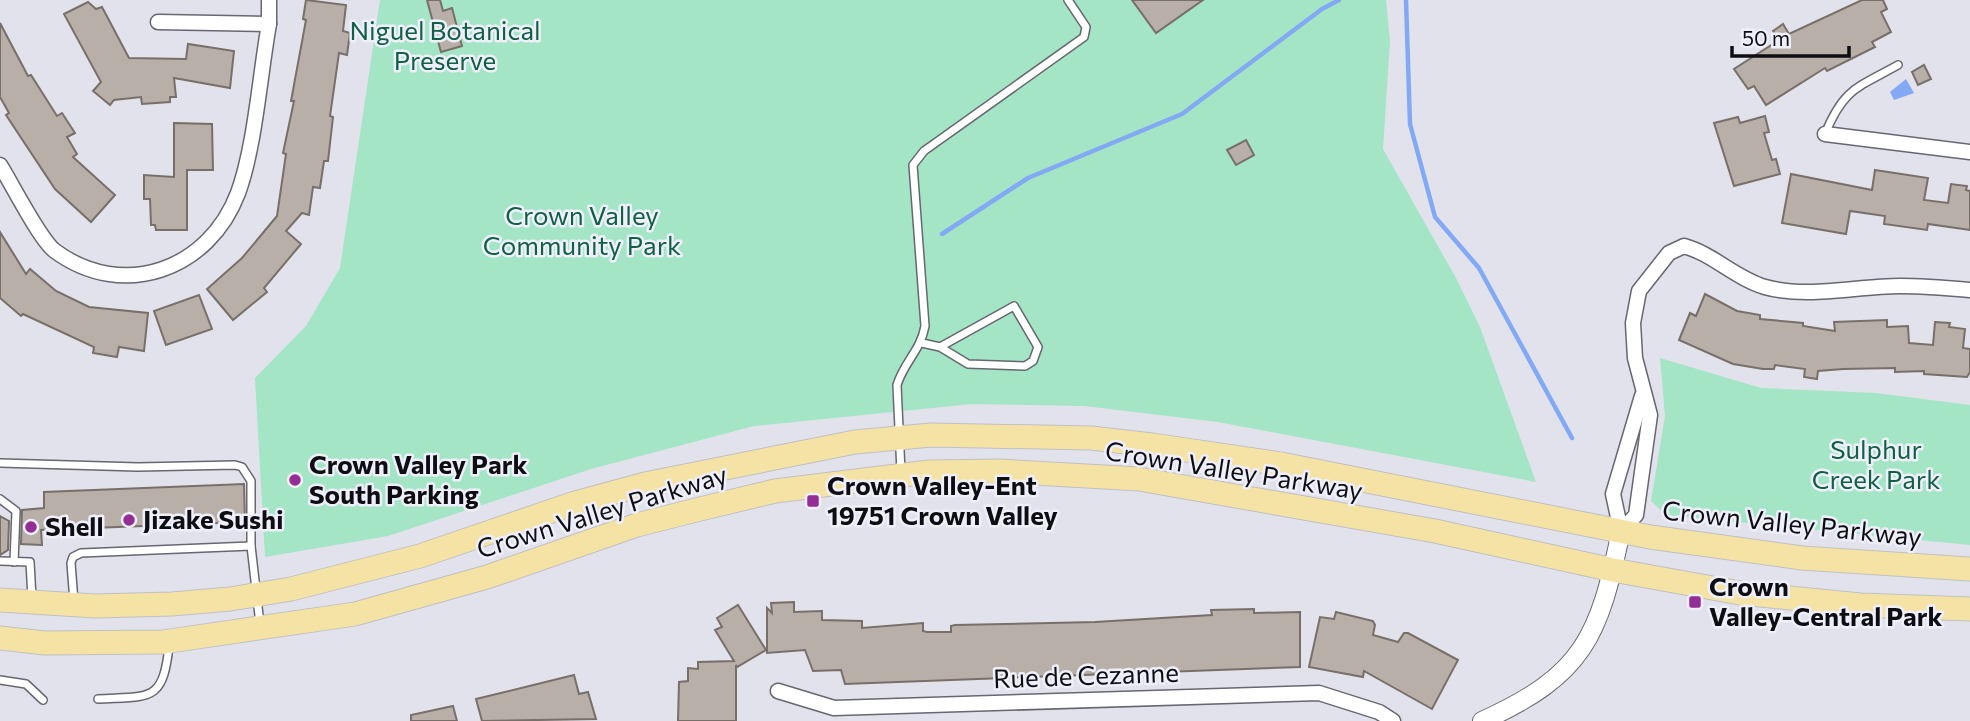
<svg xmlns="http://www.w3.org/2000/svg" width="1970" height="721" font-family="Commissioner,sans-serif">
  <rect width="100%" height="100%" fill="#e1e2ec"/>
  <!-- green -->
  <g fill="#a3e5c5">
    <path d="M380,0H1386L1390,41L1383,149L1456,278L1480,327L1536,482L1218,422L1084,406L972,404L754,426L591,469L388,536L265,557L255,378L306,326L340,268Z"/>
    <path d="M1660,358L1761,388L1876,393L1970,405V545L1666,515L1651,501L1665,416Z"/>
  </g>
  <!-- water -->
  <path fill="#83a9f5" d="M1906,79L1914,93L1894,100L1890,92Z"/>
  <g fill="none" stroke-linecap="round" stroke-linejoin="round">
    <!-- stream -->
    <g stroke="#83a9f5" stroke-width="4.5">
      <path d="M1406,0L1410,124L1435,217L1479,268L1572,438"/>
      <path d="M942,234L1028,178L1182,114L1322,9L1339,0"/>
    </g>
  </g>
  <!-- building -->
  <g fill="#b8afa9" stroke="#786f69" stroke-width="2">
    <path d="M306,0L346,5L343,31L350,33L347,55L339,53L330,116L333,117L328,161H324L320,188L313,187L309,215L302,213L286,231L301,244L264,288L267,292L233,320L207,289L242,258L277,216L286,154L283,153L294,101H291L306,20L303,19Z"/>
    <path d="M427,0H440L443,11L452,8L462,46L441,52Z"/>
    <path d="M1132,0H1203L1156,33Z"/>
    <path d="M1862,0H1883L1887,9L1881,12L1891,32L1872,42L1875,47L1827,71L1825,68L1766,105L1754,86L1748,89L1734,69L1779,40L1773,31L1783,24L1789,34Z"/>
    <path d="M88,2L96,9L102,7L129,58L186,59L188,44L234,51L230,88L174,78L176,97H170V102L142,104L141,97L114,100L110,105L93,91L101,82L64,14Z"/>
    <path d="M0,23L28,76L31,75L57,116L62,113L75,133L67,137L77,154L73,157L115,195L91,222L55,189L6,115L9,113L0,97Z"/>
    <path d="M1924,65L1931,79L1918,85L1912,72Z"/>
    <path d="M1765,116L1769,132L1764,133L1772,160L1776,159L1780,174L1734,186L1714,123L1738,117L1740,123Z"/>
    <path d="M174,123L212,124L213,170H187V230H156L155,225H151L150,199H144V175L174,177Z"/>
    <path d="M1246,140L1254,155L1236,165L1227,150Z"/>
    <path d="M1875,170L1928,178L1924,200L1948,203L1951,184L1967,186L1966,190L1970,191V230L1928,224L1927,230L1884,224L1885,216L1850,211L1846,234L1782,223L1791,174L1872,190Z"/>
    <path d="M0,232L26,274L30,269L56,291L89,307L148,313L144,351L119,347L117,357L93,353L94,347L23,314L21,316L0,298Z"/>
    <path d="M1705,294L1737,311L1760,315V319L1803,323V326L1835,331L1834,322L1887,320V327L1908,326L1909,343L1933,345L1935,322L1950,323L1949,327L1965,329L1963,348L1970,349V372L1967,377L1924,374V371L1895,372V368L1843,369L1818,371L1817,379L1804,377L1805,369L1775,365L1774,369H1763L1733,364L1679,340L1690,313L1696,316Z"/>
    <path d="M199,295L212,329L166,345L154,311Z"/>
    <path d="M244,484L245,522L41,530L42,545L21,544L22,510L44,508V492Z"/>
    <path d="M0,516L9,521L8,550L0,555Z"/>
    <path d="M794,602V612L822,611V620L862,621V628L923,623V631L927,632H951V626L955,625L1095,622L1212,615L1211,610L1254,609V613L1300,612V667L845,684L841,670L813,671L805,650L767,653V608L772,613L771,603Z"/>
    <path d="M738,605L766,650L737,667L736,665V721H678L679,682L688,681V668L698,669V662L734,661L715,630L722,627L717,618Z"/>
    <path d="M1336,612L1373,621L1375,625L1373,635L1398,642L1404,633H1408L1458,660L1432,709L1364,671L1363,677L1309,667L1320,617L1334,619Z"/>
    <path d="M574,675L579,694L588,692L596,719L482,721L476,699Z"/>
    <path d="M453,706L457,721H411V715Z"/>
  </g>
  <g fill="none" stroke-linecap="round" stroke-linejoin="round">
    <defs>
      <g id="service">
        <path d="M1825,134C1844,88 1857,88 1898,65"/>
        <path d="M922,343L940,347L968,364L1025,366L1033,361L1038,347L1014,306L940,347"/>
        <path d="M0,463L138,467L235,465L242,467L251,481V546L260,624"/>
        <path d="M901,472L897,385C904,362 921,350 925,326L913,165L924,151L1084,37L1086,27L1068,0"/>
        <path d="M0,499L16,511L14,562"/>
        <path d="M0,561L30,562L32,598"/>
        <path d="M74,602L71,563L73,557L81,553L251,546"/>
        <path d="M0,680L26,684L43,700"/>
        <path d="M98,699C150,696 163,703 169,646"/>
      </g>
      <g id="minor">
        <path d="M158,22L269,24"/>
        <path d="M1825,134L1970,152"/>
        <path d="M0,165C12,184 40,240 55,251C123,301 209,270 238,193C255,147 260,74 269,24V0"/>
        <path d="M1621,531L1636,515L1650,415L1635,358L1633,323L1639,291L1669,253L1684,246C1713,254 1735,278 1765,287C1808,299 1856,286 1900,286C1923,286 1947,288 1970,290"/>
        <path d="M1621,531L1613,494L1642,396"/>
        <path d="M778,691L834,708L1319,693L1379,712L1393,721"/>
      </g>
      <path id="tertiary" d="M1482,721C1584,675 1599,637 1621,531"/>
      <g id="primary">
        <path d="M0,600L95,606L172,604L230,599L291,589L420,556L575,503L645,484L855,442L931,435L1091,438L1152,445L1281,464L1650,537L1802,558L1970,569"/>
        <path d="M0,638L45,643L163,642L355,614L487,577L637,525L696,510L775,491L929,472L1000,471L1139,479L1435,531L1613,570L1740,593L1860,605L1970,609"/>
      </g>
    </defs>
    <!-- service casing -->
    <use href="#service" stroke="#666770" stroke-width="10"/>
    <!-- minor casing -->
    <use href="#minor" stroke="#666770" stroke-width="17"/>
    <!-- tertiary casing -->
    <use href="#tertiary" stroke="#666770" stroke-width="20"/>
    <!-- primary casing -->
    <use href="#primary" stroke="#c0c0c1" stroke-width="25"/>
    <!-- service -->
    <use href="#service" stroke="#fff" stroke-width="7"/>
    <!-- minor -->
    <use href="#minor" stroke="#fff" stroke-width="14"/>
    <!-- tertiary -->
    <use href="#tertiary" stroke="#fff" stroke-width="18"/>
    <!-- primary -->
    <use href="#primary" stroke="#f5e3a6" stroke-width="23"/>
  </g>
  <!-- markers -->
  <g fill="#932e94" stroke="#eeeffa" stroke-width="2.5">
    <circle cx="295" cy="480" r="7"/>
    <rect x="806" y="494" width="14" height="14" rx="3.5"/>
    <circle cx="129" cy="520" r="7"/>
    <circle cx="31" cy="527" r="7"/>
    <rect x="1688" y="595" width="14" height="14" rx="3.5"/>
  </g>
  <g text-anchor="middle" stroke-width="5" stroke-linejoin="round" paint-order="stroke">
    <!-- park labels -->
    <g font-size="26" fill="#106144" stroke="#eeeffa">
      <text x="445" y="40">Niguel Botanical<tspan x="445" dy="30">Preserve</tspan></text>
      <text x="582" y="225">Crown Valley<tspan x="582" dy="30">Community Park</tspan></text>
      <text x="1876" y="459">Sulphur<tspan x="1876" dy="30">Creek Park</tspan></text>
    </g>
    <!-- poi labels -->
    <g font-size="26" font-weight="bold" fill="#0e0e12" stroke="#eeeffa" text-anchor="start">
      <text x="309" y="474">Crown Valley Park<tspan x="309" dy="30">South Parking</tspan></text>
      <text x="827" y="495">Crown Valley-Ent<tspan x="827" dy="30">19751 Crown Valley</tspan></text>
      <text x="143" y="529">Jizake Sushi</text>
      <text x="45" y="536">Shell</text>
      <text x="1709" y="596">Crown<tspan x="1709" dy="30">Valley-Central Park</tspan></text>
    </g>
    <!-- street labels -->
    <g font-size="26" fill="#0e0e12" stroke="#eeeffa">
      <text transform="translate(1234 471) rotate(9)" y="9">Crown Valley Parkway</text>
      <text transform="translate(602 512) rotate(-17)" y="9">Crown Valley Parkway</text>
      <text transform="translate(1792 524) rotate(6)" y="9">Crown Valley Parkway</text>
      <text transform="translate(1086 676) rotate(-2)" y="9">Rue de Cezanne</text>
    </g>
  </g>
  <!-- scale -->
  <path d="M1732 46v10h117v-10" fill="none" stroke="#0e0e12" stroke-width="3.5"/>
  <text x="1742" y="46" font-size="21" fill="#0e0e12" stroke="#eeeffa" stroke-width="5" paint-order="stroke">50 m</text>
</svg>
